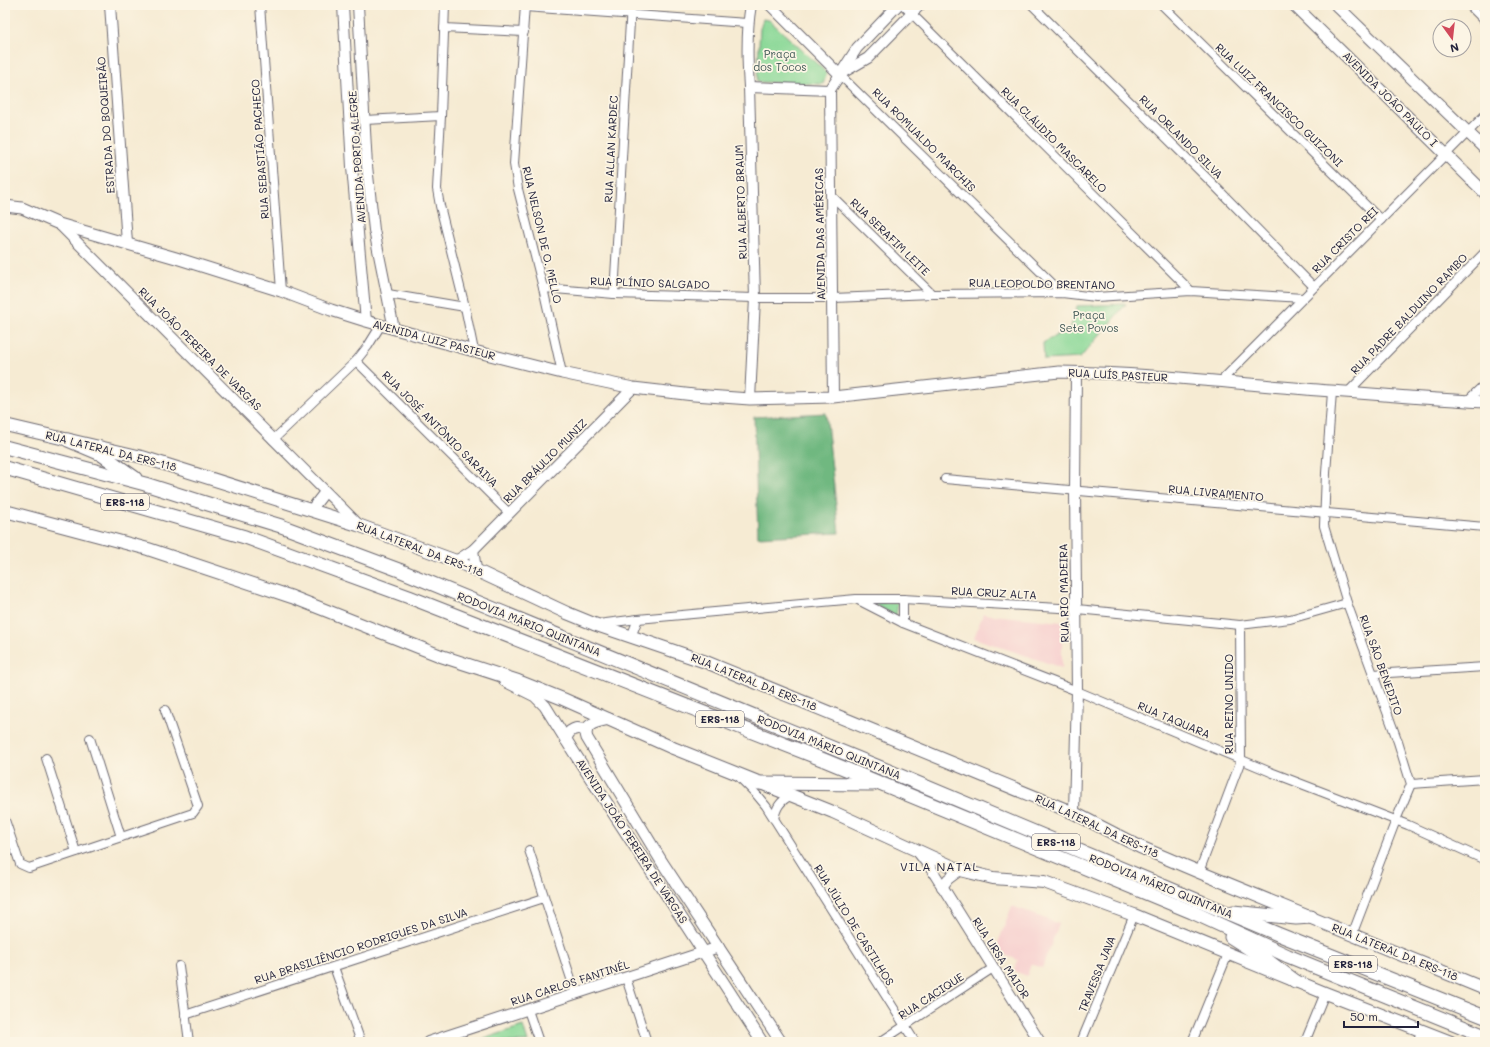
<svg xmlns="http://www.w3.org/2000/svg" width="1490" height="1047" font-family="Mali,sans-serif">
  <rect width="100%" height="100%" fill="#fcf5e5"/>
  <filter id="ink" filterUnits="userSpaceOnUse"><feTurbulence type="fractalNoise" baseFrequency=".025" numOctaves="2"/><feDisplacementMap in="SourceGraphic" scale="8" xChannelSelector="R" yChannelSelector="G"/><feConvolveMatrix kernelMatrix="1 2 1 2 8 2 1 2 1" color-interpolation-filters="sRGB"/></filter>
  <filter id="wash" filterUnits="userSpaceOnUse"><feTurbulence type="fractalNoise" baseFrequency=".012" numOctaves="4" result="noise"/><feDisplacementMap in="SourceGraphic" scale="16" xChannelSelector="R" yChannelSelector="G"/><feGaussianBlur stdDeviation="0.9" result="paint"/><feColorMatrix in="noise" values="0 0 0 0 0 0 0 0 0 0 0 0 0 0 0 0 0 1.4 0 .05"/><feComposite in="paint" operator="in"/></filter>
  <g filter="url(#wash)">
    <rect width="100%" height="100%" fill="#f6ebd3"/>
    <!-- built -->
    <g fill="#f7d0cf">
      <path d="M983,614L1062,622V668L974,638Z"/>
      <path d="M1012,906L1059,924L1042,968L1031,964L1027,976L1014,971L1018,960L995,951Z"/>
    </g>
    <!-- green -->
    <g fill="#8ad897" stroke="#567d69">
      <path d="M763,19L769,20L827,73L823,84L757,82L760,28Z"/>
      <path d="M1126,304L1080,358L1044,360L1043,343L1071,327L1077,306Z"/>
      <path d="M870,602L898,603L896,616Z"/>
      <path d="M523,1026L528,1042H474Z"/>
    </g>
    <!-- forest -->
    <path fill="#6fb880" stroke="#486d5e" d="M826,413L839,533L758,537L754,417Z"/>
  </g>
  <g filter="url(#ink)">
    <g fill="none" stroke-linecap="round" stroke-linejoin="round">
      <defs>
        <g id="minor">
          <path d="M260,5L281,291"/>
          <path d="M445,5L441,116L437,189L440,206L465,307L474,351"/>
          <path d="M525,5L514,164L518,189L543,288L562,373"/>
          <path d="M903,5L1191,291"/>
          <path d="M1032,5L1212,183L1314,287"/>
          <path d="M1162,5L1381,220"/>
          <path d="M1469,5L1485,21"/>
          <path d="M1483,5L1485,7"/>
          <path d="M525,7L747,23"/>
          <path d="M444,28L524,32"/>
          <path d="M840,75L1062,293"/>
          <path d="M365,120L441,116"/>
          <path d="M832,196L932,294"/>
          <path d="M543,288L614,294L755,298H833L932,294L1062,293L1096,297L1191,291L1303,298"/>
          <path d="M388,294L465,307"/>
          <path d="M614,294L631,5"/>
          <path d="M356,361L509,513"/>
          <path d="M1221,381L1485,115"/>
          <path d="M1332,392L1326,473L1324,526L1347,603L1398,742L1411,784L1396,820L1352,935"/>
          <path d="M1348,392L1485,252"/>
          <path d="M1467,401L1485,384"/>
          <path d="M273,440L356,361L368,346L381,325"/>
          <path d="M945,479L1485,527"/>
          <path d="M858,600L903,623L1077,691L1273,773L1408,825L1485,860"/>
          <path d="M903,623V599"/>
          <path d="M598,624L638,619L856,599H903L1077,609L1240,625L1290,619L1347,603"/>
          <path d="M631,637L638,619"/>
          <path d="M1373,674L1485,667"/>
          <path d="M90,738L121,837"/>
          <path d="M46,758L76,852"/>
          <path d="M739,777L756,794L766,806L915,1042"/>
          <path d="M1411,784L1485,779"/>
          <path d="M774,819C776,808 780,801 790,796"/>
          <path d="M5,820L20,864L29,868L193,813L198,806L165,710"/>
          <path d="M529,850L576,994"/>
          <path d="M1199,872L1241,760L1240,625"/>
          <path d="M179,966L189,1042"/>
          <path d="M334,967L361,1042"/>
          <path d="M626,978L647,1042"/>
          <path d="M528,1010L539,1042"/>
          <path d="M185,1015L544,898"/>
          <path d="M880,1042L993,968"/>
          <path d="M1081,1042L1134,915"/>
          <path d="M1192,1042L1228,954"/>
          <path d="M1305,1042L1325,993"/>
          <path d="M1417,1042L1422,1030"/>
        </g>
        <g id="tertiary">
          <path d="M110,5L127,243"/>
          <path d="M343,5L352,167L366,321"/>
          <path d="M358,5L367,166L374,230L394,329"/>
          <path d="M770,5L840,75"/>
          <path d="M842,73L868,58L920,5"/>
          <path d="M749,87L830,90"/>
          <path d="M59,224L358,524"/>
          <path d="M833,397L830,90L857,48L898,5"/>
          <path d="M750,399L755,298L749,87C747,59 746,32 751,5"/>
          <path d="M311,510L325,492"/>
          <path d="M473,550L476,569"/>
          <path d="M456,561L473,550L633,388"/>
          <path d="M1074,813L1077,691L1075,491L1076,372"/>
          <path d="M918,852L932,870L1040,1042"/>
          <path d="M942,887L948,879L960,870"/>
          <path d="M428,1042L719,947"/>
        </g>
        <g id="secondary">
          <path d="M1294,5L1485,193"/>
          <path d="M1336,5L1485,149"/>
          <path d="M5,206L22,208L59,224L176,258L281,291L331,310L366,321L474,351L562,373L633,388L694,395L750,399L833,397L1059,372C1150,373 1240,384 1331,391C1382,395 1434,399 1485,402"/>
          <path d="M505,681L535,696L545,706L573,751L762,1042"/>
          <path d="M609,719C598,722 582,723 587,738L662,862L781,1042"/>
          <path d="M566,740C568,729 577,726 586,731"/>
        </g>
        <g id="primary">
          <path d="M5,425L142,457L358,525L456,561L567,613L594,624L706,662L1074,813L1140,847L1199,872L1485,989"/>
          <path d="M5,511L148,549L292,597L441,656L518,681L563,699L673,748L833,812L960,870L993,878L1044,882L1134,915L1325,993L1451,1042"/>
        </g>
        <g id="trunk">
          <path d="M68,440L101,454L135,478"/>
          <path d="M5,447L145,484L205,503L281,526L399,570L891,772L1280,935L1485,1017"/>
          <path d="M5,468L245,537L409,597L824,760L1192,912L1288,956L1485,1036"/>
          <path d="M757,783L873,784"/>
          <path d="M1233,912L1296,918L1311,917"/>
          <path d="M1231,937L1264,958L1295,981"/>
        </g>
      </defs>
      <!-- minor casing -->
      <use href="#minor" stroke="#6c6870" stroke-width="10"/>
      <!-- tertiary casing -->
      <use href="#tertiary" stroke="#6c6870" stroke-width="12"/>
      <!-- secondary casing -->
      <use href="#secondary" stroke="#6c6870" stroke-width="13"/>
      <!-- primary casing -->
      <use href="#primary" stroke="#6c6870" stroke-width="14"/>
      <!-- trunk casing -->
      <use href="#trunk" stroke="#6c6870" stroke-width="15"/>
      <!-- minor -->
      <use href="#minor" stroke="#fff" stroke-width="8"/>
      <!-- tertiary -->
      <use href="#tertiary" stroke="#fff" stroke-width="10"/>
      <!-- secondary -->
      <use href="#secondary" stroke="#fff" stroke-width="11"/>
      <!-- primary -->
      <use href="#primary" stroke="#fff" stroke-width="12"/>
      <!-- trunk -->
      <use href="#trunk" stroke="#fff" stroke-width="13"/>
    </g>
  </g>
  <g text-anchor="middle" stroke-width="3.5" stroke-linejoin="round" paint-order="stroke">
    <!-- shield labels -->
    <g fill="#fcf5e5" stroke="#63616e" stroke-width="1">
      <rect x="101" y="494" width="48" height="16" rx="3"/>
      <rect x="696" y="711" width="48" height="16" rx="3"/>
      <rect x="1032" y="834" width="48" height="16" rx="3"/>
      <rect x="1329" y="956" width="48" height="16" rx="3"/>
    </g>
    <g font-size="10" font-weight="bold" fill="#22223b">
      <text x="125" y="506">ERS-118</text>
      <text x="720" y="723">ERS-118</text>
      <text x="1056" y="846">ERS-118</text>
      <text x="1353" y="968">ERS-118</text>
    </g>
    <!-- park labels -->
    <g font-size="11" fill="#415957" stroke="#fcf5e5">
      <text x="780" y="58">Praça<tspan x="780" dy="13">dos Tocos</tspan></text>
      <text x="1089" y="319">Praça<tspan x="1089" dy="13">Sete Povos</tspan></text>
    </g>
    <!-- street labels -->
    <g font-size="11" fill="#22223b" stroke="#fcf5e5">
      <text transform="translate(1390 99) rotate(45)" y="4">AVENIDA JOÃO PAULO I</text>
      <text transform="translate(1279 105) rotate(44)" y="4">RUA LUIZ FRANCISCO GUIZONI</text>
      <text transform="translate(106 125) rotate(-94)" y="4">ESTRADA DO BOQUEIRÃO</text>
      <text transform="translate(1181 137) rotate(45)" y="4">RUA ORLANDO SILVA</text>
      <text transform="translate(924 140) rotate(45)" y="4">RUA ROMUALDO MARCHIS</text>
      <text transform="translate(1054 140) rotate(45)" y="4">RUA CLÁUDIO MASCARELO</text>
      <text transform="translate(260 149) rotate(-94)" y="4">RUA SEBASTIÃO PACHECO</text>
      <text transform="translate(611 149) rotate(-87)" y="4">RUA ALLAN KARDEC</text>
      <text transform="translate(357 157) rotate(-94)" y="4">AVENIDA PORTO ALEGRE</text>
      <text transform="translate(741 202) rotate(-92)" y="4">RUA ALBERTO BRAUM</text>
      <text transform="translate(820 234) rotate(-91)" y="4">AVENIDA DAS AMÉRICAS</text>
      <text transform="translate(542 235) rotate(77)" y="4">RUA NELSON DE O. MELLO</text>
      <text transform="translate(890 237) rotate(44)" y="4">RUA SERAFIM LEITE</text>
      <text transform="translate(1345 240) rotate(-45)" y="4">RUA CRISTO REI</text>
      <text transform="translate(650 283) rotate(2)" y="4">RUA PLÍNIO SALGADO</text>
      <text transform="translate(1042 284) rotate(1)" y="4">RUA LEOPOLDO BRENTANO</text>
      <text transform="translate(1409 314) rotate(-46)" y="4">RUA PADRE BALDUINO RAMBO</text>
      <text transform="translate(434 340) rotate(15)" y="4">AVENIDA LUIZ PASTEUR</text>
      <text transform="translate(200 349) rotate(45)" y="4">RUA JOÃO PEREIRA DE VARGAS</text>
      <text transform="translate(1118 375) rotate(3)" y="4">RUA LUÍS PASTEUR</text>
      <text transform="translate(440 429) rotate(45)" y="4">RUA JOSÉ ANTÔNIO SARAIVA</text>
      <text transform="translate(111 451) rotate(14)" y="4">RUA LATERAL DA ERS-118</text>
      <text transform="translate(545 461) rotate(-45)" y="4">RUA BRÁULIO MUNIZ</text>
      <text transform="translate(1216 493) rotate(5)" y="4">RUA LIVRAMENTO</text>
      <text transform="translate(420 549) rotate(21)" y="4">RUA LATERAL DA ERS-118</text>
      <text transform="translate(994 593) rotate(3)" y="4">RUA CRUZ ALTA</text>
      <text transform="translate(1064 593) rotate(-91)" y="4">RUA RIO MADEIRA</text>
      <text transform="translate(529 624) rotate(22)" y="4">RODOVIA MÁRIO QUINTANA</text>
      <text transform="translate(1381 665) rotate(70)" y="4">RUA SÃO BENEDITO</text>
      <text transform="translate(754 682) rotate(22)" y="4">RUA LATERAL DA ERS-118</text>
      <text transform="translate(1229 704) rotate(-90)" y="4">RUA REINO UNIDO</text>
      <text transform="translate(1174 720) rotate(23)" y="4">RUA TAQUARA</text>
      <text transform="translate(829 747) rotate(22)" y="4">RODOVIA MÁRIO QUINTANA</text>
      <text transform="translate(1097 826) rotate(25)" y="4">RUA LATERAL DA ERS-118</text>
      <text transform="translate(632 841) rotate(57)" y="4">AVENIDA JOÃO PEREIRA DE VARGAS</text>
      <text transform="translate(1161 886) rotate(22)" y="4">RODOVIA MÁRIO QUINTANA</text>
      <text transform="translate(854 925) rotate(58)" y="4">RUA JÚLIO DE CASTILHOS</text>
      <text transform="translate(361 946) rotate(-18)" y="4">RUA BRASILIÊNCIO RODRIGUES DA SILVA</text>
      <text transform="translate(1395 952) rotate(22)" y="4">RUA LATERAL DA ERS-118</text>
      <text transform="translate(1001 958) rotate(57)" y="4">RUA URSA MAIOR</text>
      <text transform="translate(1097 974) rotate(-68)" y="4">TRAVESSA JAVA</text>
      <text transform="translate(570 983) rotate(-18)" y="4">RUA CARLOS FANTINÉL</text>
      <text transform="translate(931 996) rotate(-33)" y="4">RUA CACIQUE</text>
    </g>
    <!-- neighbourhood labels -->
    <g font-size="12" letter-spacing="1" fill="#22223b" stroke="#fcf5e5">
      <text x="940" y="871">VILA NATAL</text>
    </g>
  </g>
  <!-- margin -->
  <rect width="1490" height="1047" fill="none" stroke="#fcf5e5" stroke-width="20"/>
  <!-- north arrow -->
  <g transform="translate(1452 38) rotate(165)"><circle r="19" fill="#fcf5e5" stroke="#a5a1a1"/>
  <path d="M0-3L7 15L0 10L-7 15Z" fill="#d1495b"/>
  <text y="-6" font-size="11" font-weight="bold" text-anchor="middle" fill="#22223b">N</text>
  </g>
  <!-- scale -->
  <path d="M1344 1021v6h74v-6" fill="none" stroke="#22223b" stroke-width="2"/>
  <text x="1350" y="1021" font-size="12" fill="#22223b" stroke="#fcf5e5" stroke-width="3" paint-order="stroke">50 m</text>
</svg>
